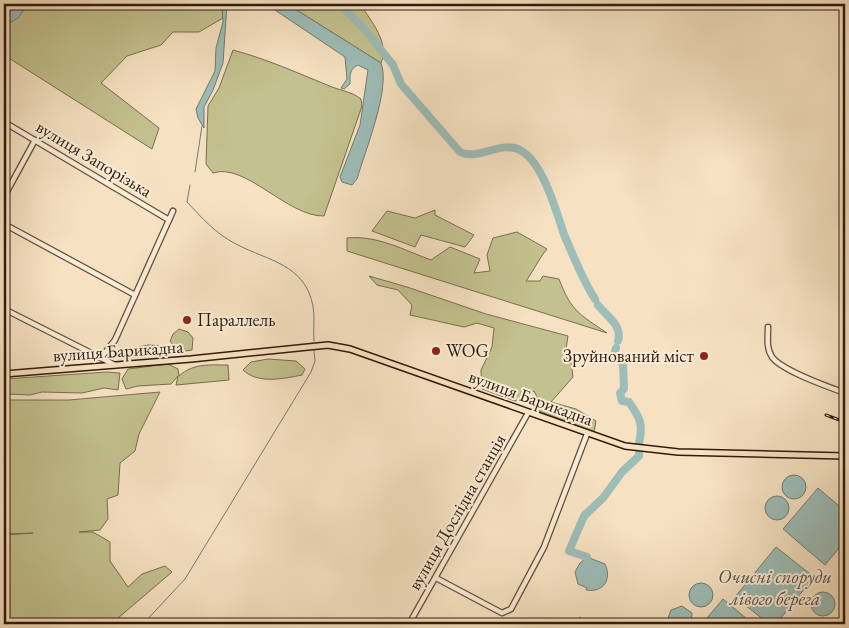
<svg xmlns="http://www.w3.org/2000/svg" width="849" height="628" font-family="'EB Garamond',serif">
  <rect width="100%" height="100%" fill="#f6e2c2"/>
  <filter id="stains"><feTurbulence type="fractalNoise" baseFrequency=".004" numOctaves="4"/><feColorMatrix values="0 0 0 0 .2 0 0 0 0 .09 0 0 0 0 .02 0 0 0 .5 -.17"/></filter>
  <radialGradient id="worn" r=".72"><stop offset=".6" stop-color="#630" stop-opacity="0"/><stop offset="1" stop-color="#630" stop-opacity=".3"/></radialGradient>
  <!-- green -->
  <g fill="#c3c18f" stroke="#7a6e4e">
    <path d="M28,4H222L223,18L199,32H173L161,45L127,56L101,83L159,128L152,149L4,55V26Z"/>
    <path d="M287,4H360C371,21 390,43 381,63Z"/>
    <path d="M233,50C267,59 300,74 332,87C343,91 352,92 361,99L362,106L324,216C288,217 245,162 213,173L206,164L208,106L219,88Z"/>
    <path d="M435,210V215L474,235L465,247L421,235L415,247L372,231L387,211L415,218Z"/>
    <path d="M517,232L547,249C538,260 534,270 526,281H540L543,276L559,279C571,311 579,314 607,333L347,251V238C377,235 404,250 431,260L450,247L480,259L474,273L490,271L487,255L493,238Z"/>
    <path d="M369,276L407,287L486,314L568,336L565,356L571,362L573,377L551,402L576,409L596,421L594,432L534,409L537,397L534,391L515,401L482,389L481,370L492,347L494,328L477,323L464,327L410,315L412,305L398,290L377,285Z"/>
    <path d="M179,329L188,332L193,338L192,350L179,352L170,341L173,334Z"/>
    <path d="M148,345L167,346V353L125,358L123,353L127,350Z"/>
    <path d="M268,359L296,361L305,369L302,375C282,379 258,384 243,370L251,362Z"/>
    <path d="M168,364L178,369L179,376C193,363 210,365 228,365L229,380L176,385L178,376L171,384L138,386L126,389L122,379L128,369Z"/>
    <path d="M107,372L120,373L118,390L104,388L82,393L42,392L30,395L7,394L4,379Z"/>
    <path d="M160,392L139,434L135,451L120,463L118,495L107,499L108,519L100,530L79,532H93L110,542V561L128,587L142,574L165,566L172,572L111,624H4V535L33,533L4,534V400H69Z"/>
  </g>
  <!-- water -->
  <g fill="#9dbdb8" stroke="#727c73">
    <path d="M4,4H28L18,18L4,26Z"/>
    <path d="M222,4H227L223,63L213,90L204,107V128L198,118L196,109L215,71L216,48L223,22Z"/>
    <path d="M266,4H287L381,63C391,88 365,151 357,179L352,185L342,182L340,177L360,125L368,70L358,65C349,69 350,76 350,84L344,89L341,88L347,79L345,57Z"/>
    <circle cx="794" cy="487" r="12"/>
    <path d="M818,488L845,511V541L825,565L783,529Z"/>
    <circle cx="777" cy="508" r="12"/>
    <path d="M776,547L814,577L776,624H769L735,597Z"/>
    <path d="M587,557L605,564C612,579 604,593 586,590L587,588L578,584L575,572L580,563Z"/>
    <circle cx="701" cy="595" r="12"/>
    <circle cx="823" cy="604" r="12"/>
    <path d="M723,599L753,624H702Z"/>
    <path d="M682,606L692,613L691,624H670L668,618L671,610Z"/>
  </g>
  <g fill="none" stroke-linecap="round" stroke-linejoin="round">
    <!-- stream -->
    <g stroke="#727c73" stroke-width="1">
      <path d="M195,172L202,126"/>
      <path d="M190,185L187,202C202,218 216,234 236,244C268,261 305,264 313,306C315,317 313,330 314,341"/>
      <path d="M143,624L185,579L311,372L315,361L314,351"/>
      <path d="M579,624L580,617"/>
    </g>
    <!-- river -->
    <g stroke="#9dbdb8" stroke-width="8">
      <path d="M340,4L366,31L393,65L401,84L460,152C478,161 501,140 520,150C544,163 556,212 565,237C574,257 583,281 595,299"/>
      <path d="M598,305C606,316 623,325 618,341"/>
      <path d="M616,348L614,355L623,364L624,389L620,393L622,401L629,402C641,419 643,424 639,444"/>
      <path d="M587,557L569,551L584,516L603,498L622,472L639,456V451"/>
    </g>
    <defs>
      <g id="minor">
        <path d="M4,122L169,220"/>
        <path d="M4,197L35,140"/>
        <path d="M4,224L135,295"/>
        <path d="M4,309L115,365"/>
        <path d="M768,327C768,338 766,348 772,357C782,371 829,387 845,393"/>
        <path d="M101,358L115,340L173,211"/>
        <path d="M436,578L502,613L511,609L544,547L587,434"/>
        <path d="M409,624L528,413"/>
      </g>
      <path id="major" d="M4,374L191,359L308,347L328,345L350,349L625,446L678,452L845,456"/>
    </defs>
    <!-- minor casing -->
    <use href="#minor" stroke="#624c3a" stroke-width="7"/>
    <!-- major casing -->
    <use href="#major" stroke="#311a0c" stroke-width="8"/>
    <!-- minor -->
    <use href="#minor" stroke="#f9ecd7" stroke-width="4.5"/>
    <!-- major -->
    <use href="#major" stroke="#f6e2c2" stroke-width="5"/>
    <defs>
      <path id="rail" d="M826,415L845,422"/>
    </defs>
    <!-- rail casing -->
    <use href="#rail" stroke="#311a0c" stroke-width="3"/>
    <!-- rail -->
    <use href="#rail" stroke="#f9ecd7" stroke-width="1" stroke-dasharray="4" stroke-linecap="butt"/>
  </g>
  <!-- markers -->
  <g fill="#8f2418" stroke="#f9ecd7" stroke-width="2">
    <circle cx="187" cy="320" r="5"/>
    <circle cx="436" cy="351" r="5"/>
    <circle cx="704" cy="356" r="5"/>
  </g>
  <g text-anchor="middle" stroke-width="4" stroke-linejoin="round" paint-order="stroke">
    <!-- street labels -->
    <g font-size="18" fill="#311a0c" stroke="#f9ecd7">
      <text transform="translate(94 159) rotate(31)" y="6">вулиця Запорізька</text>
      <text transform="translate(118 351) rotate(-4)" y="6">вулиця Барикадна</text>
      <text transform="translate(531 398) rotate(20)" y="6">вулиця Барикадна</text>
      <text transform="translate(457 512) rotate(-60)" y="6">вулиця Дослідна станція</text>
    </g>
    <!-- poi labels -->
    <g font-size="18" fill="#311a0c" stroke="#f9ecd7" text-anchor="start">
      <text x="197" y="326">Параллель</text>
      <text x="446" y="357">WOG</text>
      <text x="694" y="362" text-anchor="end">Зруйнований міст</text>
    </g>
    <!-- water labels -->
    <g font-size="19" font-style="italic" fill="#575348" stroke="#f9ecd7">
      <text x="775" y="583">Очисні споруди<tspan x="775" dy="22">лівого берега</tspan></text>
    </g>
  </g>
  <!-- margin -->
  <rect width="849" height="628" fill="none" stroke="#f6e2c2" stroke-width="20"/>
  <rect x="5" y="5" width="839" height="618" fill="none" stroke="#311a0c" stroke-width="2.5"/>
  <rect x="10" y="10" width="829" height="608" fill="none" stroke="#311a0c"/>
  <rect width="100%" height="100%" filter="url(#stains)"/>
  <rect width="100%" height="100%" fill="url(#worn)"/>
</svg>
